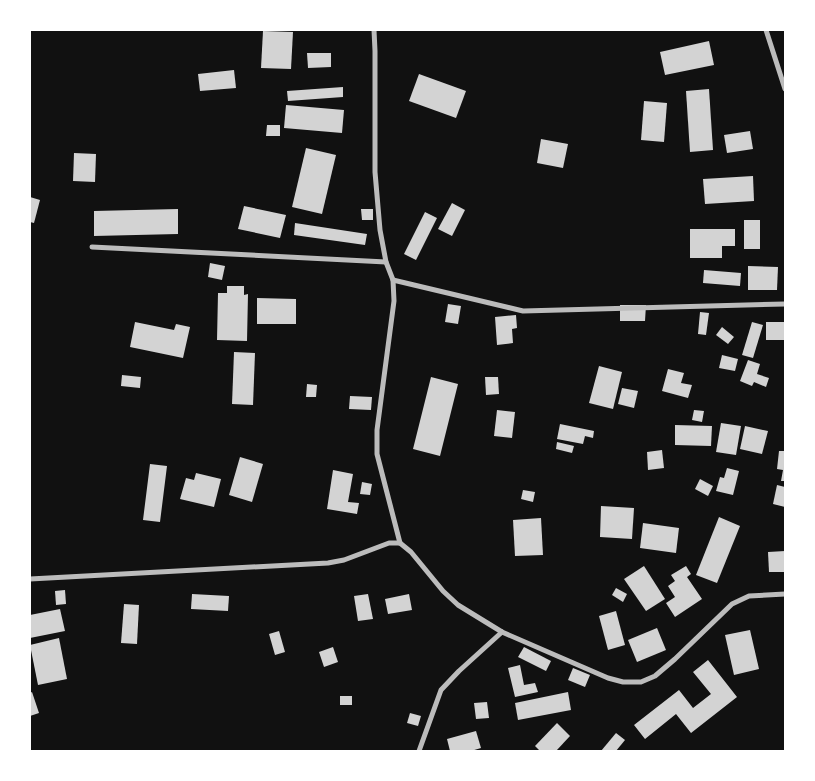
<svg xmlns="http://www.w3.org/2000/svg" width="815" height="781" font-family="'Titillium Web',sans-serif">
  <rect width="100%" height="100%" fill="#111"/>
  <!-- building -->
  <g fill="#d3d3d3">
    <path d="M263,31L293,32L291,69L261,68Z"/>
    <path d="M709,41L714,65L665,75L660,52Z"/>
    <path d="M307,53H331V67L308,68Z"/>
    <path d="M234,70L236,88L200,91L198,74Z"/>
    <path d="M419,74L466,91L456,118L409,101Z"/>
    <path d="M343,87V97L288,101L287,91Z"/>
    <path d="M709,89L713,150L690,152L686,91Z"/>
    <path d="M644,101L667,103L664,142L641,140Z"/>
    <path d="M286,105L344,110L342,133L284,128Z"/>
    <path d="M267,125H280V136H266Z"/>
    <path d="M750,131L753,149L727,153L724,135Z"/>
    <path d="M541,139L568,144L563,168L537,163Z"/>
    <path d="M306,148L336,155L322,214L292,207Z"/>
    <path d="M74,153L96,154L95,182L73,181Z"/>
    <path d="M753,176L754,201L705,204L703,179Z"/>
    <path d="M30,197L40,200L34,223L30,222Z"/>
    <path d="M452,203L465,210L452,236L438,229Z"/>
    <path d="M244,206L286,215L280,238L238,229Z"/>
    <path d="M178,209V234L94,236V211Z"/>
    <path d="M361,209H373V220H362Z"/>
    <path d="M425,212L437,218L416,260L404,254Z"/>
    <rect x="744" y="220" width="16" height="29"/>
    <path d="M295,223L367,234L365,245L294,235Z"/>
    <path d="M690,229H735V246H722V258H690Z"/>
    <path d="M210,263L225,266L222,280L208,277Z"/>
    <path d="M748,266L778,267L777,290H748Z"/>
    <path d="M704,270L741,273L740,286L703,283Z"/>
    <path d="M227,286H244V295L248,294L247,341L217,340L218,293H227Z"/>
    <path d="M257,298L296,299V324H257Z"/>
    <path d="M448,304L461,306L458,324L445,322Z"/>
    <path d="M620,305H646L645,321H620Z"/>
    <path d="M700,312L709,313L706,335L698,334Z"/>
    <path d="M516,315L517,328L512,329L513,343L497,345L495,317Z"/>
    <path d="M135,322L174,330L176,324L190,327L183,358L130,347Z"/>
    <path d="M752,322L763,325L753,358L742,355Z"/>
    <rect x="766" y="322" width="19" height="18"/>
    <path d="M722,327L734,337L728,344L716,335Z"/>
    <path d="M234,352L255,353L253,405L232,404Z"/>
    <path d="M722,355L738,359L735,371L719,368Z"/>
    <path d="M748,360L760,364L757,374L769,378L766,387L754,382L752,386L740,381Z"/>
    <path d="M599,366L622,372L613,409L589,403Z"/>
    <path d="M668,369L684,373L681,383L692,385L688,398L662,391Z"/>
    <path d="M122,375L141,377L140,388L121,386Z"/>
    <path d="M431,377L458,384L440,456L413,449Z"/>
    <path d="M485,377H498L499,394L486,395Z"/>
    <path d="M307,384L317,385L316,397H306Z"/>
    <path d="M622,388L638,391L634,408L618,404Z"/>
    <path d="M350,396L372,397L371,410L349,409Z"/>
    <path d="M497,410L515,412L512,438L494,436Z"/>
    <path d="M694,410L704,411L702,422L692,420Z"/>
    <path d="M721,423L741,426L736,455L716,452Z"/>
    <path d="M560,424L594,431L593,438L585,436L583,444L557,439Z"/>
    <path d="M675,425L712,426L711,446L675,445Z"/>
    <path d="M745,426L768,431L762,454L740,449Z"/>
    <path d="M557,442L574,446L572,453L556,449Z"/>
    <path d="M662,450L664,468L648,470L647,452Z"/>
    <path d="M779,451H785V481H781L783,470L777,469Z"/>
    <path d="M240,457L263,464L252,502L229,495Z"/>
    <path d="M150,464L167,466L160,522L143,520Z"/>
    <path d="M727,468L739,471L733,495L716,491L720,477L724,478Z"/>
    <path d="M333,470L353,474L348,502L359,503L357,514L327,509Z"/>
    <path d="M196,473L221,479L214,507L180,499L186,478L194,480Z"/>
    <path d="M700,479L713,486L708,496L695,489Z"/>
    <path d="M362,482L372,484L370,495L360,494Z"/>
    <path d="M777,485L785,487V507L773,504Z"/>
    <path d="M523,490L535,492L533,502L521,499Z"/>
    <path d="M601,506L634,508L632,539L600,537Z"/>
    <path d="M719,517L740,526L717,583L696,575Z"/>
    <path d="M541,518L543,555L515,556L513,520Z"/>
    <path d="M643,523L679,528L676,553L640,548Z"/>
    <path d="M785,551V572H769L768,552Z"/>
    <path d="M644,566L665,599L646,611L624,579Z"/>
    <path d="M686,566L691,574L687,577L702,599L675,617L666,603L675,597L668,586L675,581L671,575Z"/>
    <path d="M616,588L627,594L623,602L612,595Z"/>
    <path d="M65,590L66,604L56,605L55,591Z"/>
    <path d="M192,594L229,596L228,611L191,609Z"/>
    <path d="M368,594L373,619L358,621L354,596Z"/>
    <path d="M409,594L412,610L388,614L385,599Z"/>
    <path d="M124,604L139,605L137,644L121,643Z"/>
    <path d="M60,609L65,631L30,638V615Z"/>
    <path d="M616,611L625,645L608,650L599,616Z"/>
    <path d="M657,628L666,650L637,662L628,640Z"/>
    <path d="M750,630L759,669L734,675L725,635Z"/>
    <path d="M279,631L285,652L275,655L269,634Z"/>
    <path d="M59,638L67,679L38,685L30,645Z"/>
    <path d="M333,647L338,662L324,667L319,652Z"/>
    <path d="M524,647L551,661L546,671L518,657Z"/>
    <path d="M708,660L737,697L691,733L676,714L645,739L634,725L679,690L693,708L711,694L693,672Z"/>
    <path d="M520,665L524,685L535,683L538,692L515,697L508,668Z"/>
    <path d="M573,668L590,675L585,687L568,680Z"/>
    <path d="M32,692L39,713L30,716V693Z"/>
    <path d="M568,692L571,710L518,720L515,703Z"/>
    <rect x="340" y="696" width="12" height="9"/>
    <path d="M487,702L489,718L476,719L474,703Z"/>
    <path d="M410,713L421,716L418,726L407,723Z"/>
    <path d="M557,723L570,736L556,751H540L535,746Z"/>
    <path d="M476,731L481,748L471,751H450L447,739Z"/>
    <path d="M616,733L625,740L616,751H601Z"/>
  </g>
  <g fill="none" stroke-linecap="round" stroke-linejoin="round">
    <!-- minor -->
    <g stroke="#bcbcbc" stroke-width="5">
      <path d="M374,30L375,51V172L380,230L386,262L393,280L394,301L377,430V454L400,543"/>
      <path d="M766,30L785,89"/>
      <path d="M92,247L386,262"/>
      <path d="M393,280L523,311L785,304"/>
      <path d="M30,579L328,563L344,560L389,543H400L411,552L443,591L458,605L502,632L608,678L623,682H641L655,676L675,659L732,604L749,596L785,594"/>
      <path d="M419,751L441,690L459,671L502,632"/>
    </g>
  </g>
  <!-- border -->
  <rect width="815" height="781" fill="none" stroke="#ffffff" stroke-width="62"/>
</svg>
